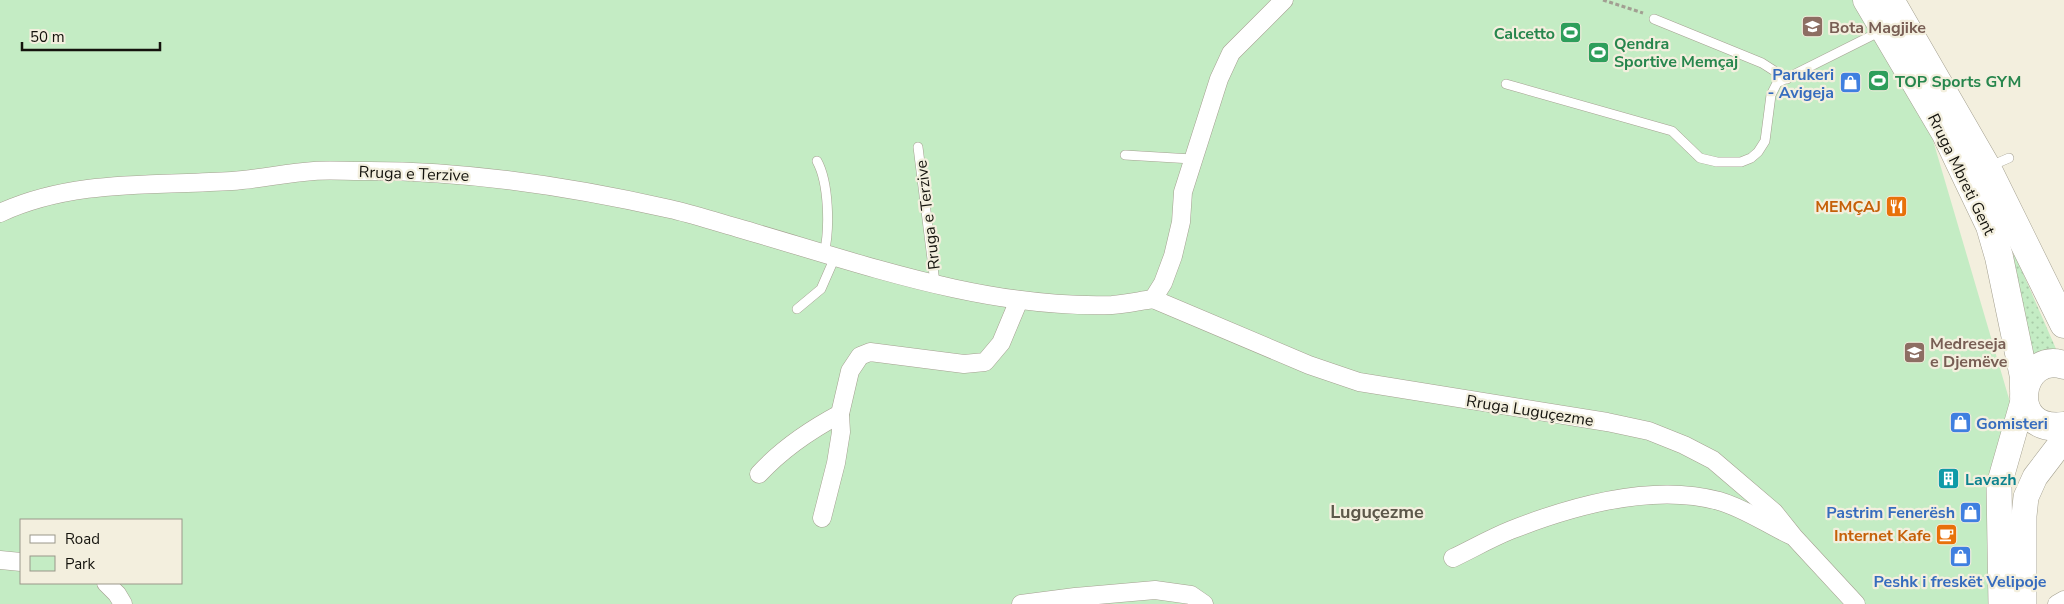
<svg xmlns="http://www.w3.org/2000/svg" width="2064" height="604" font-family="'Nunito Sans',sans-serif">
  <defs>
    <pattern id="grass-dots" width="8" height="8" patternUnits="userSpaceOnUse" patternTransform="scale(1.25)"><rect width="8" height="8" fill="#c4ecc4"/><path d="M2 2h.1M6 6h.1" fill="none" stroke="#a8caa7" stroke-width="1.8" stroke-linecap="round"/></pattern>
  </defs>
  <rect width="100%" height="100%" fill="#f3efde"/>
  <!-- grass -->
  <path fill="url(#grass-dots)" d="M2015,255L2060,358L2032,366L2008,257Z"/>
  <!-- green -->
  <path fill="#c4ecc4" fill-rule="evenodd" d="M0,0H1869L1915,79L2017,426L1995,604H0ZM21,520H181V583H21Z"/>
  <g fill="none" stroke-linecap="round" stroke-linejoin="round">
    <defs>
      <g id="lane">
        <path d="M1654,19L1762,63L1787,79"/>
        <path d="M1506,84L1672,131L1700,158L1717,162H1741L1751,158L1758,152L1765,141L1771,95L1777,83L1881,31"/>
        <path d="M918,147L935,283"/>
        <path d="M1125,155L1192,159"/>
        <path d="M817,161C829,183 830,229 824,254"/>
        <path d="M1988,167L2009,158"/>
        <path d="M797,309L821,289L835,257"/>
      </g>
      <g id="street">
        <path d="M0,213C73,179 154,186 232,181C259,179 286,173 314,171C329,170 345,171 361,171C465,170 568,186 670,209C693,214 716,222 738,228C860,263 984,309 1112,305C1126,304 1139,301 1153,299"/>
        <path d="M1153,299L1309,365L1359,382L1607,422L1649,431L1684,445L1713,460L1774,512L1794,537L1856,604"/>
        <path d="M1153,299L1163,283L1173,256L1181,222L1183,192L1219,79L1231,53L1284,0"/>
        <path d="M759,474C782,449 810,430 840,414"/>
        <path d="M822,518L836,463L841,432L840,414L850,371L860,356L870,352L964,364L985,362L1001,343L1019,300"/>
        <path d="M1453,558C1472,549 1491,538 1511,530C1572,506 1654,483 1719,501C1744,508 1767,524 1790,535"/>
        <path d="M0,560L21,562"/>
        <path d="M106,583L117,594L123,604"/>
        <path d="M1021,604L1075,597L1155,590L1191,595L1204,604"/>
        <path d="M2057,604L2064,600"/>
      </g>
      <g id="secondary">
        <path d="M2001,604L1999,485L2023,401"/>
        <path d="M2024,604V516L2026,497L2035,477L2064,439"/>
      </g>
      <g id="primary">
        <path d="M1867,0L1946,134L1990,226L1999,257L2024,377V389"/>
        <path d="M1890,0L1987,168L2064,324"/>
        <path d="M2064,365C2018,350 2004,434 2064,426"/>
      </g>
    </defs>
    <!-- lane casing -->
    <use href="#lane" stroke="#a4a090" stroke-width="10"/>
    <!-- street casing -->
    <use href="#street" stroke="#a4a090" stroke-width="19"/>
    <!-- secondary casing -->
    <use href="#secondary" stroke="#a4a090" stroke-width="26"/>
    <!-- primary casing -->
    <use href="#primary" stroke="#a4a090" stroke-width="29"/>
    <!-- path -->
    <path stroke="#a29f92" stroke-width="3" stroke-dasharray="4 2.5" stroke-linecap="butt" d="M1603,0L1643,13"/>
    <!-- lane -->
    <use href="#lane" stroke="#fff" stroke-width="9"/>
    <!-- street -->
    <use href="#street" stroke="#fff" stroke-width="18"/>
    <!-- secondary -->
    <use href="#secondary" stroke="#fff" stroke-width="25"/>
    <!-- primary -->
    <use href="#primary" stroke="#fff" stroke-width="28"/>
  </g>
  <!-- icons -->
  <defs>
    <symbol id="school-square" viewBox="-11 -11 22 22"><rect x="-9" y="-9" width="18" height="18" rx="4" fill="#8d6e63" stroke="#f3efde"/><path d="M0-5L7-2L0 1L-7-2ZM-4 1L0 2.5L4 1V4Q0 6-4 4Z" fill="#fff"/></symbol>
    <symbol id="stadium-square" viewBox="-11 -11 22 22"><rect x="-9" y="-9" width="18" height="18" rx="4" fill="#2e9e5b" stroke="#f3efde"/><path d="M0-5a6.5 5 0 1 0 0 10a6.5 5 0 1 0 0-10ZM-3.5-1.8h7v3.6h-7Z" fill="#fff"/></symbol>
    <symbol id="shop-square" viewBox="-11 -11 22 22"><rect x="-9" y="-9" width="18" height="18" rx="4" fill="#3f7fe0" stroke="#f3efde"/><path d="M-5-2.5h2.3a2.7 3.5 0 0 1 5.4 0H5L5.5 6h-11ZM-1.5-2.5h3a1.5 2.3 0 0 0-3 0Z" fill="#fff"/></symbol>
    <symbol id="restaurant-square" viewBox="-11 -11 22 22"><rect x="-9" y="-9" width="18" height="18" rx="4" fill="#e8710a" stroke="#f3efde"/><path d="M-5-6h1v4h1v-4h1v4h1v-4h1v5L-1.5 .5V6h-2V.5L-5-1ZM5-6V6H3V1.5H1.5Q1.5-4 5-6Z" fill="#fff"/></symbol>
    <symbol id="university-square" viewBox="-11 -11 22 22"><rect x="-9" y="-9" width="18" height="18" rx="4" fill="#8d6e63" stroke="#f3efde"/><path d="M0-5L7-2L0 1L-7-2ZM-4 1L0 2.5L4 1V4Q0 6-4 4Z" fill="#fff"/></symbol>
    <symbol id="building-square" viewBox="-11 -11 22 22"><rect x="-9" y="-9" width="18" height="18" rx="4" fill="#0f9aa8" stroke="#f3efde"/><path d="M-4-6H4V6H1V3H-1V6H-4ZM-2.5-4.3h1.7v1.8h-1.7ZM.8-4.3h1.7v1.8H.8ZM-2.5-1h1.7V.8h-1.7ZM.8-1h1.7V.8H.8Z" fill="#fff"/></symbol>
    <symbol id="cafe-square" viewBox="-11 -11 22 22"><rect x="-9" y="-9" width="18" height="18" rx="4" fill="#e8710a" stroke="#f3efde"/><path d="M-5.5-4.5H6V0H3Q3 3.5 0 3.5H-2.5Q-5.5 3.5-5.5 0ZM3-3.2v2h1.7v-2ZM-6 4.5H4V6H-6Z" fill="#fff"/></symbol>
  </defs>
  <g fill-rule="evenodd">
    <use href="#school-square" x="1800" y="14" width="25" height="25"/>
    <use href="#stadium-square" x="1558" y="20" width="25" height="25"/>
    <use href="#stadium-square" x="1586" y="40" width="25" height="25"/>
    <use href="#stadium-square" x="1866" y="68" width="25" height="25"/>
    <use href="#shop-square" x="1838" y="70" width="25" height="25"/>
    <use href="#restaurant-square" x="1884" y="194" width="25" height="25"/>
    <use href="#university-square" x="1902" y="340" width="25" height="25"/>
    <use href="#shop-square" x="1948" y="410" width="25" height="25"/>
    <use href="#building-square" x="1936" y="466" width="25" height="25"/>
    <use href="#shop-square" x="1958" y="500" width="25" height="25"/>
    <use href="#cafe-square" x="1934" y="522" width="25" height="25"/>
    <use href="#shop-square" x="1948" y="544" width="25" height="25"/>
  </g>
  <g text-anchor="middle" stroke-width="4.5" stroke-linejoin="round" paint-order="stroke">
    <!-- education labels -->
    <g font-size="16" font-weight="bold" fill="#785e54" stroke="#f3efde" text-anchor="start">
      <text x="1829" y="33">Bota Magjike</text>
      <text x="1930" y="349">Medreseja<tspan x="1930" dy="18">e Djemëve</tspan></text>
    </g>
    <!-- leisure labels -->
    <g font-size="16" font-weight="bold" fill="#27864d" stroke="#f3efde" text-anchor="start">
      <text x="1555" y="39" text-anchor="end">Calcetto</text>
      <text x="1614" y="49">Qendra<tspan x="1614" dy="18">Sportive Memçaj</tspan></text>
      <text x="1895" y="87">TOP Sports GYM</text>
    </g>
    <!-- shop labels -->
    <g font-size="16" font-weight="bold" fill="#366cbe" stroke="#f3efde" text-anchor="end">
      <text x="1834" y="80">Parukeri<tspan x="1834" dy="18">- Avigeja</tspan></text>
      <text x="1976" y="429" text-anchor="start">Gomisteri</text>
      <text x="1955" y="518">Pastrim Fenerësh</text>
      <text x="1960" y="587" text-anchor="middle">Peshk i freskët Velipoje</text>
    </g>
    <!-- street labels -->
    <g font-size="16" fill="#14130d" stroke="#f3efde">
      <text transform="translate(414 173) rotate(2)" y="6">Rruga e Terzive</text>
      <text transform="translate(1962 174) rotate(64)" y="6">Rruga Mbreti Gent</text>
      <text transform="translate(927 215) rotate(-97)" y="6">Rruga e Terzive</text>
      <text transform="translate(1530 410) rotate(9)" y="6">Rruga Luguçezme</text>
    </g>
    <!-- food labels -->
    <g font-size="16" font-weight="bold" fill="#c56008" stroke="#f3efde" text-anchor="end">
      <text x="1881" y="212">MEMÇAJ</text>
      <text x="1931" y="541">Internet Kafe</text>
    </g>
    <!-- culture labels -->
    <g font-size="16" font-weight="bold" fill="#0d838f" stroke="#f3efde" text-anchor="start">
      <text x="1965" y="485">Lavazh</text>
    </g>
    <!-- neighbourhood labels -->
    <g font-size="18" font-weight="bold" fill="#5c584a" stroke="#f3efde">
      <text x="1377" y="518">Luguçezme</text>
    </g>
  </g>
  <!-- legend -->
  <rect x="20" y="519" width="162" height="65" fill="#f3efde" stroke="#9a978a"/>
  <rect x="30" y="535" width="25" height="8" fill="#ffffff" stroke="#9a978a"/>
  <text x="65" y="544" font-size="15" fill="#14130d">Road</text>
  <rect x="30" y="556" width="25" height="15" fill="#c4ecc4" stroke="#9a978a"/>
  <text x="65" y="569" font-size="15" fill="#14130d">Park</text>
  <!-- scale -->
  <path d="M22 42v8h138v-8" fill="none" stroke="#14130d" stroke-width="2.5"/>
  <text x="30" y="42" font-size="15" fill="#14130d" stroke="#f3efde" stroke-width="4" paint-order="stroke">50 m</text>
</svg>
